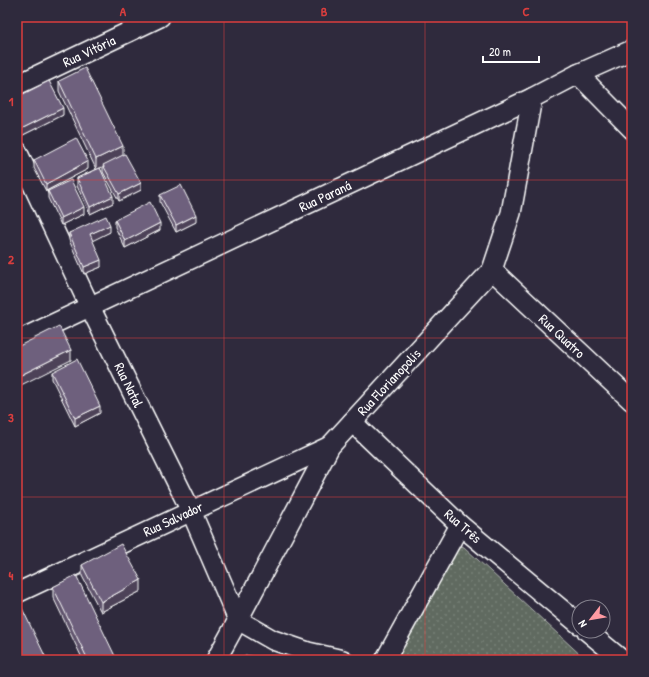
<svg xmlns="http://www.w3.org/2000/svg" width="649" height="677" font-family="'Patrick Hand',sans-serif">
  <defs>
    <pattern id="park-dots" width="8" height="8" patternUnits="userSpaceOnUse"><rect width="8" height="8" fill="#606b60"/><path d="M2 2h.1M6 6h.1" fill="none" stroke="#788178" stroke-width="1.8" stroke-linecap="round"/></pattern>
  </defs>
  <rect width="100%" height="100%" fill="#2f2a3d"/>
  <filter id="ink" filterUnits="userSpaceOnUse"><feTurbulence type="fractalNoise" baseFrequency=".025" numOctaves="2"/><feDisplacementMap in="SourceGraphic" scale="8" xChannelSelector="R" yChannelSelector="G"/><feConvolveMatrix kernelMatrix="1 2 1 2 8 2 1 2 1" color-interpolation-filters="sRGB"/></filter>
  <g filter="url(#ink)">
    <!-- park -->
    <path fill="url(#park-dots)" stroke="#b0b5b0" d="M457,545L464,547L586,660H394Z"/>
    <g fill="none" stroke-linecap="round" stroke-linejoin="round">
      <defs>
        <g id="street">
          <path d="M578,74L632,129"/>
          <path d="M17,85L160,17"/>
          <path d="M17,151L90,307L191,511L238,620L273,640L308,652L343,660"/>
          <path d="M492,270L632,401"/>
          <path d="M17,341L532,98L578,74L632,50"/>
          <path d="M352,422L460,525L579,624"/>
          <path d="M17,593L330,446"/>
          <path d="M587,631L622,660"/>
          <path d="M216,660L238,620L330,446L492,270L511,213L532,98"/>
          <path d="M385,660L460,525"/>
        </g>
      </defs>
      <!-- street casing -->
      <use href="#street" stroke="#fff" stroke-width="22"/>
      <!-- street -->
      <use href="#street" stroke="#2f2a3d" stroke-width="19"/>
    </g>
    <!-- wall -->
    <g fill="#5f536c" stroke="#fff">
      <path d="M59,81L123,155L141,190L119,201L103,172V166L100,168L113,203L90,214L77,186V178L96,169L59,91Z"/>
      <path d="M17,97L63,115L19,137L17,133Z"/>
      <path d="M34,160L88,169L46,191L34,168Z"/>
      <path d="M48,191L84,214L61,225L48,198Z"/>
      <path d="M160,195L196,222L176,232L160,202Z"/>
      <path d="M115,220L160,230L125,248L115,227Z"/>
      <path d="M110,232L92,240L101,267L84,274L69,240V233Z"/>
      <path d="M52,372L100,413L75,426L52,379Z"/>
      <path d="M82,565L141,591L101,612L82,576Z"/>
      <path d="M53,587L115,660H83L53,597Z"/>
    </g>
    <!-- shaded-wall -->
    <g fill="#4d4358" stroke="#fff">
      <path d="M63,108V115L19,137V130Z"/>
      <path d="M123,146V157L96,170V159Z"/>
      <path d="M88,161V169L46,191V184Z"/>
      <path d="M141,183V190L119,201V194Z"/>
      <path d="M113,196V203L90,214V207Z"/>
      <path d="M84,207V214L61,225V218Z"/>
      <path d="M196,215V222L176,232V225Z"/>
      <path d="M160,223V230L125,248V241Z"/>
      <path d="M110,225V232L90,242V234Z"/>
      <path d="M101,260V267L84,274V267Z"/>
      <path d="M71,350V360L17,387V377Z"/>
      <path d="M100,406V413L75,426V418Z"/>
      <path d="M21,414V418L17,420V416Z"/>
      <path d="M141,580V591L101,612V602Z"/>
      <path d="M115,656V660H106Z"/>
    </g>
    <!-- building -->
    <g fill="#6e607d" stroke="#fff">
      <path d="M85,68L123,146L96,159L59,81Z"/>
      <path d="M49,81L63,108L19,130L17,126V97Z"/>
      <path d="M76,138L88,161L46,184L34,160Z"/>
      <path d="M125,154L141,183L119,194L103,165Z"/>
      <path d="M100,168L113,196L90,207L77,178Z"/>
      <path d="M71,180L84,207L61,218L48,191Z"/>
      <path d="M181,185L196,215L176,225L160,195Z"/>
      <path d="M150,202L160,223L125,241L115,220Z"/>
      <path d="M106,216L110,225L90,234L101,260L84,267L69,233Z"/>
      <path d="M59,326L71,350L17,377V347Z"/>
      <path d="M77,359L100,406L75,418L52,372Z"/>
      <path d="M17,406L21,414L17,416Z"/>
      <path d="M121,544L141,580L101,602L82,565Z"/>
      <path d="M76,575L115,656L106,660H88L53,587Z"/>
      <path d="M19,602L47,660H19L17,657V603Z"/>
      <path d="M245,655L271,660H244Z"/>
    </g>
  </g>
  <!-- grid -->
  <path fill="none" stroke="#da3e3e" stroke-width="1" stroke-opacity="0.55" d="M224,17V660M425,17V660M17,180H632M17,338H632M17,497H632"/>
  <g text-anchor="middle" stroke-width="3.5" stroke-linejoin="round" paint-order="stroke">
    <!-- street labels -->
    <g font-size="14" fill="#fff" stroke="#2f2a3d">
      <text transform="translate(89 51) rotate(-25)" y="5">Rua Vitória</text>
      <text transform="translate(325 196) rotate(-25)" y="5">Rua Paraná</text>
      <text transform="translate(562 336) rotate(43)" y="5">Rua Quatro</text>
      <text transform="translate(389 382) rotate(-47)" y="5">Rua Florianopolis</text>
      <text transform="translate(129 385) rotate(64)" y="5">Rua Natal</text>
      <text transform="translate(173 519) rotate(-25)" y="5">Rua Salvador</text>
      <text transform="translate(463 526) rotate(41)" y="5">Rua Três</text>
    </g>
  </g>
  <!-- margin -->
  <rect width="649" height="677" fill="none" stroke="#2f2a3d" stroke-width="44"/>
  <!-- north arrow -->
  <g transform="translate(591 619) rotate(239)"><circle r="19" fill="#2f2a3d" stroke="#827f8b"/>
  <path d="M0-3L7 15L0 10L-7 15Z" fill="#ff9aa2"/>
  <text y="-6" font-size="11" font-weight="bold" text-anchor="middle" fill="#ffffff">N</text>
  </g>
  <!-- scale -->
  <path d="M483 56v6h56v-6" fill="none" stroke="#ffffff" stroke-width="2"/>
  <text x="489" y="56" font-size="12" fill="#ffffff" stroke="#2f2a3d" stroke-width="3" paint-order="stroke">20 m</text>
  <rect x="22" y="22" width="605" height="633" fill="none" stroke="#da3e3e" stroke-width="1.5"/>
  <g font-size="13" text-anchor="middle" font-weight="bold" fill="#da3e3e">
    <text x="123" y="16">A</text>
    <text x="324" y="16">B</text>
    <text x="526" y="16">C</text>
    <text x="11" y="106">1</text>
    <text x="11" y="264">2</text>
    <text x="11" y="422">3</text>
    <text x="11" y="580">4</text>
  </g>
</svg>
